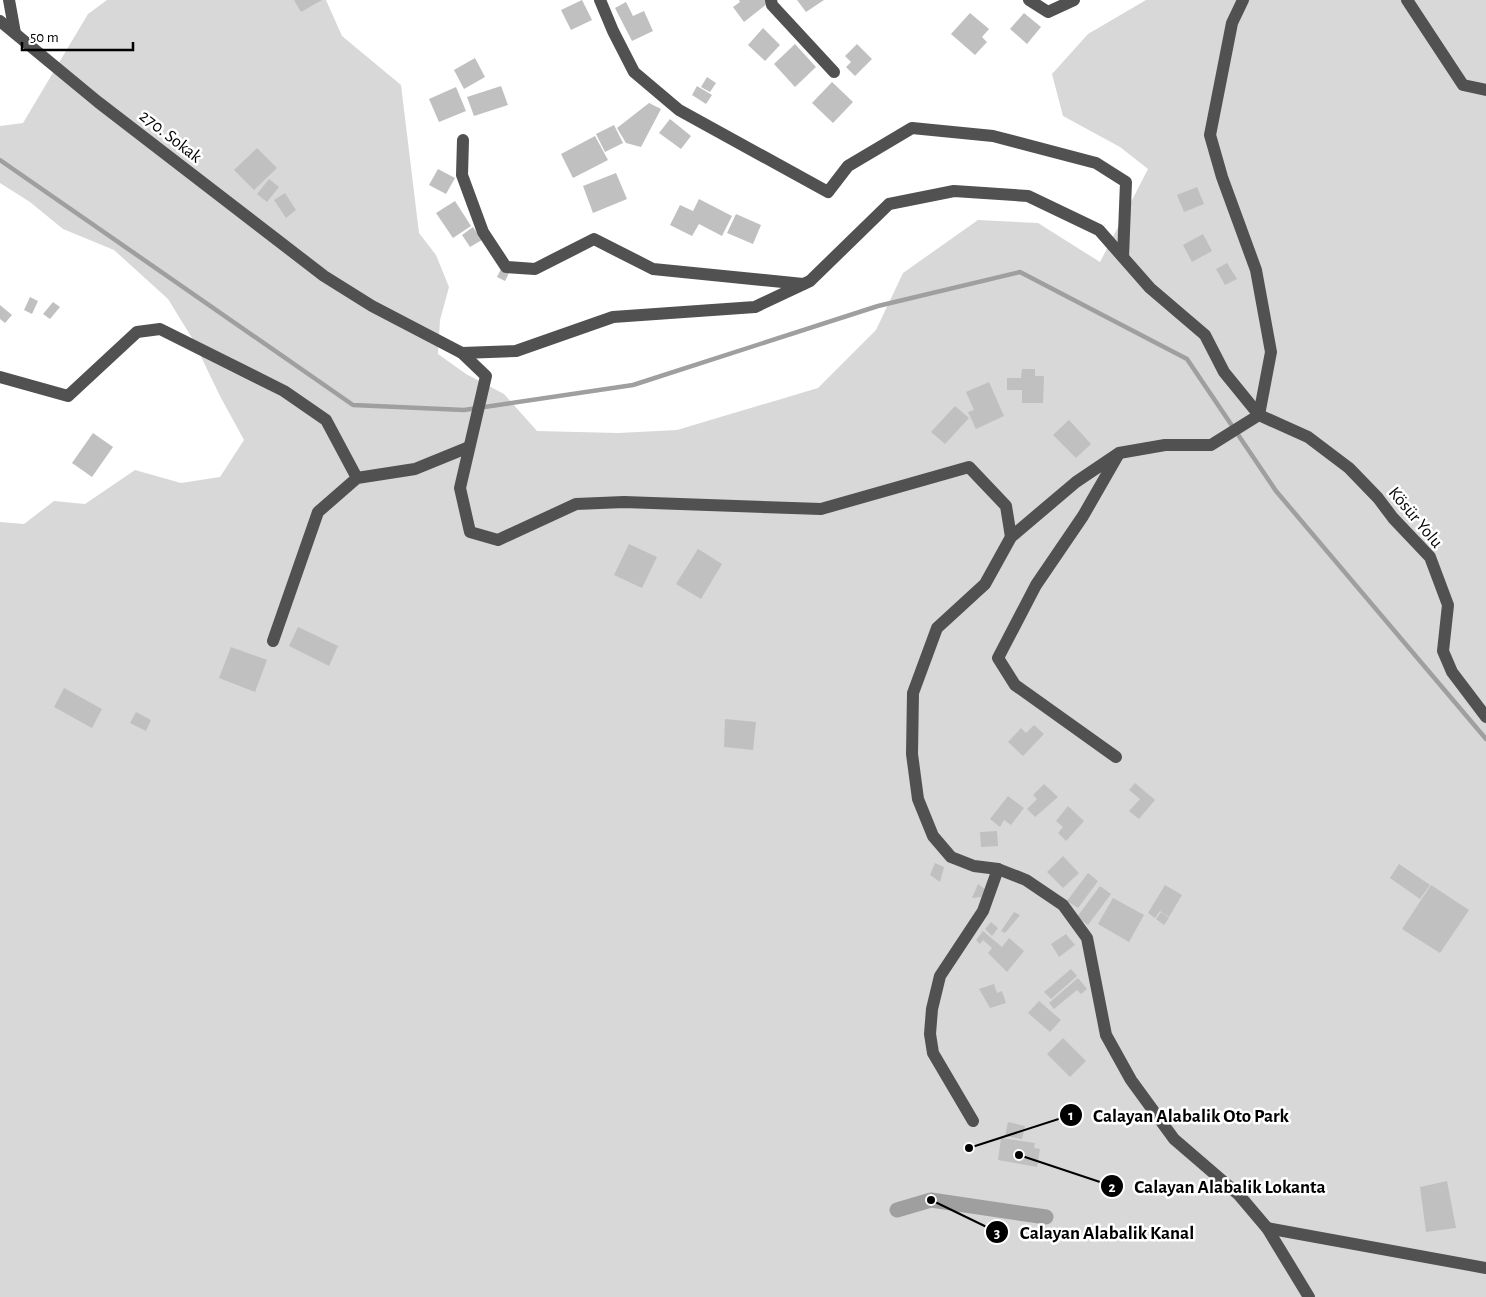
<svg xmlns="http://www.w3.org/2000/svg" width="1486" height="1297" font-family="'Alegreya Sans',sans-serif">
  <rect width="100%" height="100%" fill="#fff"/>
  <!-- green -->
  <path fill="#d8d8d8" d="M107,0H326L342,36L401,85L419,233L436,255L449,287L440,320L438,354L466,374L504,394L537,431L618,433L677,430L818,388L876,330L903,273L978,220L1038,223L1100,262L1148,169L1120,147L1063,116L1052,74L1088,34L1146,0H1486V1297H0V522L24,524L54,501L85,504L135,470L181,483L220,477L244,440L220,396L192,338L168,299L114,250L63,229L30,202L0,183V126L23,123L88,14Z"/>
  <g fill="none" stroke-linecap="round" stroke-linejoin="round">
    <!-- stream -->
    <path stroke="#9f9f9f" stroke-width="4.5" d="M0,160L353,405L464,410L633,385L878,306L1020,272L1187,359L1276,491L1486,739"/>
    <!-- canal -->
    <path stroke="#9f9f9f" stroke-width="15" d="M897,1210L931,1200L1046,1217"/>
  </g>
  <!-- building -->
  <g fill="#c0c0c0">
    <path d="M294,0H322L301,12Z"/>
    <path d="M582,0L592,20L571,30L561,10Z"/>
    <path d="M739,0H766L768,3L744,22L733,7L740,2Z"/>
    <path d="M797,0H824L806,12Z"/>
    <path d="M626,2L633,16L644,11L653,31L632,41L615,8Z"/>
    <path d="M970,13L989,29L982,37L987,42L975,55L951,34Z"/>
    <path d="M1024,13L1041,27L1027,44L1010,29Z"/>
    <path d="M763,28L780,45L765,61L748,45Z"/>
    <path d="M795,44L816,67L795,87L774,64Z"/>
    <path d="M857,44L872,59L855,76L846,67L851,62L845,56Z"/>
    <path d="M475,58L485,77L464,89L454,70Z"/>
    <path d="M707,77L716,83L710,92L701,87Z"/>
    <path d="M832,82L853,102L833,123L812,103Z"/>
    <path d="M501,86L508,105L474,116L467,97Z"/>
    <path d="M697,86L712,95L706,104L692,95Z"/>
    <path d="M456,87L466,111L439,122L429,99Z"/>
    <path d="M649,103L661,109L641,147L626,143L617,128Z"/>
    <path d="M670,119L691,136L681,149L659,133Z"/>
    <path d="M614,125L623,143L605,152L596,134Z"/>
    <path d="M595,136L608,160L573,178L561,154Z"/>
    <path d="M257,148L277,168L254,190L234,170Z"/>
    <path d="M438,169L455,178L446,194L429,185Z"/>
    <path d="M616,173L627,199L593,213L583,186Z"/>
    <path d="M269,179L279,187L267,202L257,194Z"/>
    <path d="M1197,187L1204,204L1184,212L1177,195Z"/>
    <path d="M285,193L296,210L286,218L274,200Z"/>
    <path d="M699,199L732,216L722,236L699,224L692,236L670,225L680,205L693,211Z"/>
    <path d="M455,201L471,226L453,238L436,213Z"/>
    <path d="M736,214L761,225L753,244L727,233Z"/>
    <path d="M473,227L482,240L470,247L462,235Z"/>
    <path d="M1203,234L1212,251L1192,262L1183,245Z"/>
    <path d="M1227,263L1237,279L1225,285L1216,269Z"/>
    <path d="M501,269L509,273L505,281L497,277Z"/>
    <path d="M30,297L38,301L32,314L24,310Z"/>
    <path d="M53,302L60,307L50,319L43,314Z"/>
    <path d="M0,305L12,315L5,323L0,319Z"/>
    <path d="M1022,369H1035V376H1044L1043,403H1022V390H1007V378H1021Z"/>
    <path d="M989,382L1004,416L976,429L968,412L974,410L966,392Z"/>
    <path d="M955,406L969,418L945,444L931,432Z"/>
    <path d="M1069,420L1091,444L1076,458L1053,435Z"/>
    <path d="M93,433L113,447L92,477L72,463Z"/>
    <path d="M629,544L657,557L642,588L614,575Z"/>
    <path d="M698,549L722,564L701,599L676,584Z"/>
    <path d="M298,627L338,646L329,666L289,646Z"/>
    <path d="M231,647L267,660L255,692L219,678Z"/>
    <path d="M64,688L102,709L92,728L54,707Z"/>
    <path d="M136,712L151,720L146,731L130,723Z"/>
    <path d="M725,719L756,722L753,750L724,747Z"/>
    <path d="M1034,725L1044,734L1023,756L1008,742L1021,728L1026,733Z"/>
    <path d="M1135,783L1155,800L1139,819L1129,811L1140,799L1129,790Z"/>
    <path d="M1044,784L1058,797L1035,817L1027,809L1037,799L1033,795Z"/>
    <path d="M1008,796L1024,808L1011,825L1004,820L1000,827L990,819Z"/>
    <path d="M1068,806L1084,821L1066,841L1058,833L1063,827L1056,821Z"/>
    <path d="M997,831L998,846L981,847L980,832Z"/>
    <path d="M1063,856L1079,873L1063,888L1047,872Z"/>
    <path d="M935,863L944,867L940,882L930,875Z"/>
    <path d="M1399,864L1430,885L1420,899L1390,878Z"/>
    <path d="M1088,873L1098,881L1078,908L1067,901Z"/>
    <path d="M978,884L985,889L981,897L972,898Z"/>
    <path d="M1165,885L1182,895L1169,917L1160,911L1155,918L1148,913Z"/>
    <path d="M1431,885L1469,910L1440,953L1402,929Z"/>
    <path d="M1100,886L1111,894L1088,925L1077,917Z"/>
    <path d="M1113,898L1144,915L1129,942L1098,924Z"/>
    <path d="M1014,912L1020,915L1005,933L1001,931Z"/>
    <path d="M1161,912L1169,918L1164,925L1156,919Z"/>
    <path d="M991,922L998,928L992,936L985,929Z"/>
    <path d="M983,931L1002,947L1009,938L1024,951L1007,972L988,953L992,948L983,940L980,944L976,940Z"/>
    <path d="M1066,934L1075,945L1059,957L1051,944Z"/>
    <path d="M1071,969L1077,976L1051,999L1044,992Z"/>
    <path d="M1078,978L1087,989L1081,994L1077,990L1054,1009L1049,1003Z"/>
    <path d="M994,984L997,993L1002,991L1006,1003L990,1008L979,989Z"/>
    <path d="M1039,1001L1061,1020L1050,1032L1028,1013Z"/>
    <path d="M1063,1038L1086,1061L1070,1077L1047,1054Z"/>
    <path d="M1008,1122L1025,1126L1022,1139L1005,1136Z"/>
    <path d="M1001,1138L1035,1143L1034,1148L1040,1149L1037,1167L998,1160Z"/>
    <path d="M1447,1181L1456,1228L1426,1232L1420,1187Z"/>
  </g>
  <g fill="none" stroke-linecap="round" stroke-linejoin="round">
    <!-- minor -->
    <g stroke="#515151" stroke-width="12">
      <path d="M9,0L15,33"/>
      <path d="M600,0L613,31L634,72L679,110L828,192L848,166L912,128L993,136L1096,163L1126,182L1123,257"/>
      <path d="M771,0L772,5L834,72"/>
      <path d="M1029,0L1048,12L1074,0"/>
      <path d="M1243,0L1232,23L1210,135L1222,177L1256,270L1271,352L1259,415"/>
      <path d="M1407,0L1463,85L1486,90"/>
      <path d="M0,21L98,102L324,276L372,306L462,353L516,351L613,317L755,307L810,281L889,204L954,191L1028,196L1099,230L1150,288L1205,335L1224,372L1259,415L1308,437L1349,468L1378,498L1393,518L1430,557L1448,605L1443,651L1452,672L1486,717"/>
      <path d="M463,140L462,175L483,232L506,267L535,269L594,239L653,269L803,284"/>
      <path d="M462,353L486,376L460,488L470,532L498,540L576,504L624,502L821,509L969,467L1006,506L1011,537"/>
      <path d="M0,377L68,396L137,332L160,329L284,391L326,420L357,478"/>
      <path d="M1259,415L1211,445H1165L1119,453L1076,482L1011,537L985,584L937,628L913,693L912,754L918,799L933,836L951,857L974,866L998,869L1026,880L1063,905L1087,938L1106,1035L1131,1080L1174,1139L1239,1195L1267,1228L1309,1297"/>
      <path d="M273,641L318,512L357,478L415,469L469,447"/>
      <path d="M1116,757L1015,685L998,658L1036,585L1083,516L1118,455"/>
      <path d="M973,1121L933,1053L930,1034L932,1009L940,976L983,911L998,869"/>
      <path d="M1267,1228L1486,1268"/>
    </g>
  </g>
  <g text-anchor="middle" stroke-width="5" stroke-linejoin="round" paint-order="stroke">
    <!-- street labels -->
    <g font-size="18" fill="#000" stroke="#fff">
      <text transform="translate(171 136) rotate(38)" y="6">270. Sokak</text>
      <text transform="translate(1416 517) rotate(50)" y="6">Kösür Yolu</text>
    </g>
  </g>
  <!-- callouts -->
  <path fill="none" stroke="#000" stroke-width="2" d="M969 1148L1071 1115M1019 1155L1112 1186M931 1200L997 1232"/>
  <g fill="#000" stroke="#fff" stroke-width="2">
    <circle cx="969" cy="1148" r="5"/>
    <circle cx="1019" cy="1155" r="5"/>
    <circle cx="931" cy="1200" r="5"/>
    <circle cx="1071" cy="1115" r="12"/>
    <circle cx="1112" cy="1186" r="12"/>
    <circle cx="997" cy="1232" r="12"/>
  </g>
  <g font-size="15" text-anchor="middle" font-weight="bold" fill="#fff">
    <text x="1071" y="1120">1</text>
    <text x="1112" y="1192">2</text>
    <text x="997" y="1238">3</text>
  </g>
  <g font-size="19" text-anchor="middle" font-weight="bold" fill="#000" stroke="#fff" stroke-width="5" stroke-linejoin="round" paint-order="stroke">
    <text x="1191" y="1122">Calayan Alabalik Oto Park</text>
    <text x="1230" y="1193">Calayan Alabalik Lokanta</text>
    <text x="1107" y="1239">Calayan Alabalik Kanal</text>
  </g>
  <!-- scale -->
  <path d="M22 42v8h111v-8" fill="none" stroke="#000000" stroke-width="2.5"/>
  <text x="30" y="42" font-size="15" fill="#000000" stroke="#ffffff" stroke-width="4" paint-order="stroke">50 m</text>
</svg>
